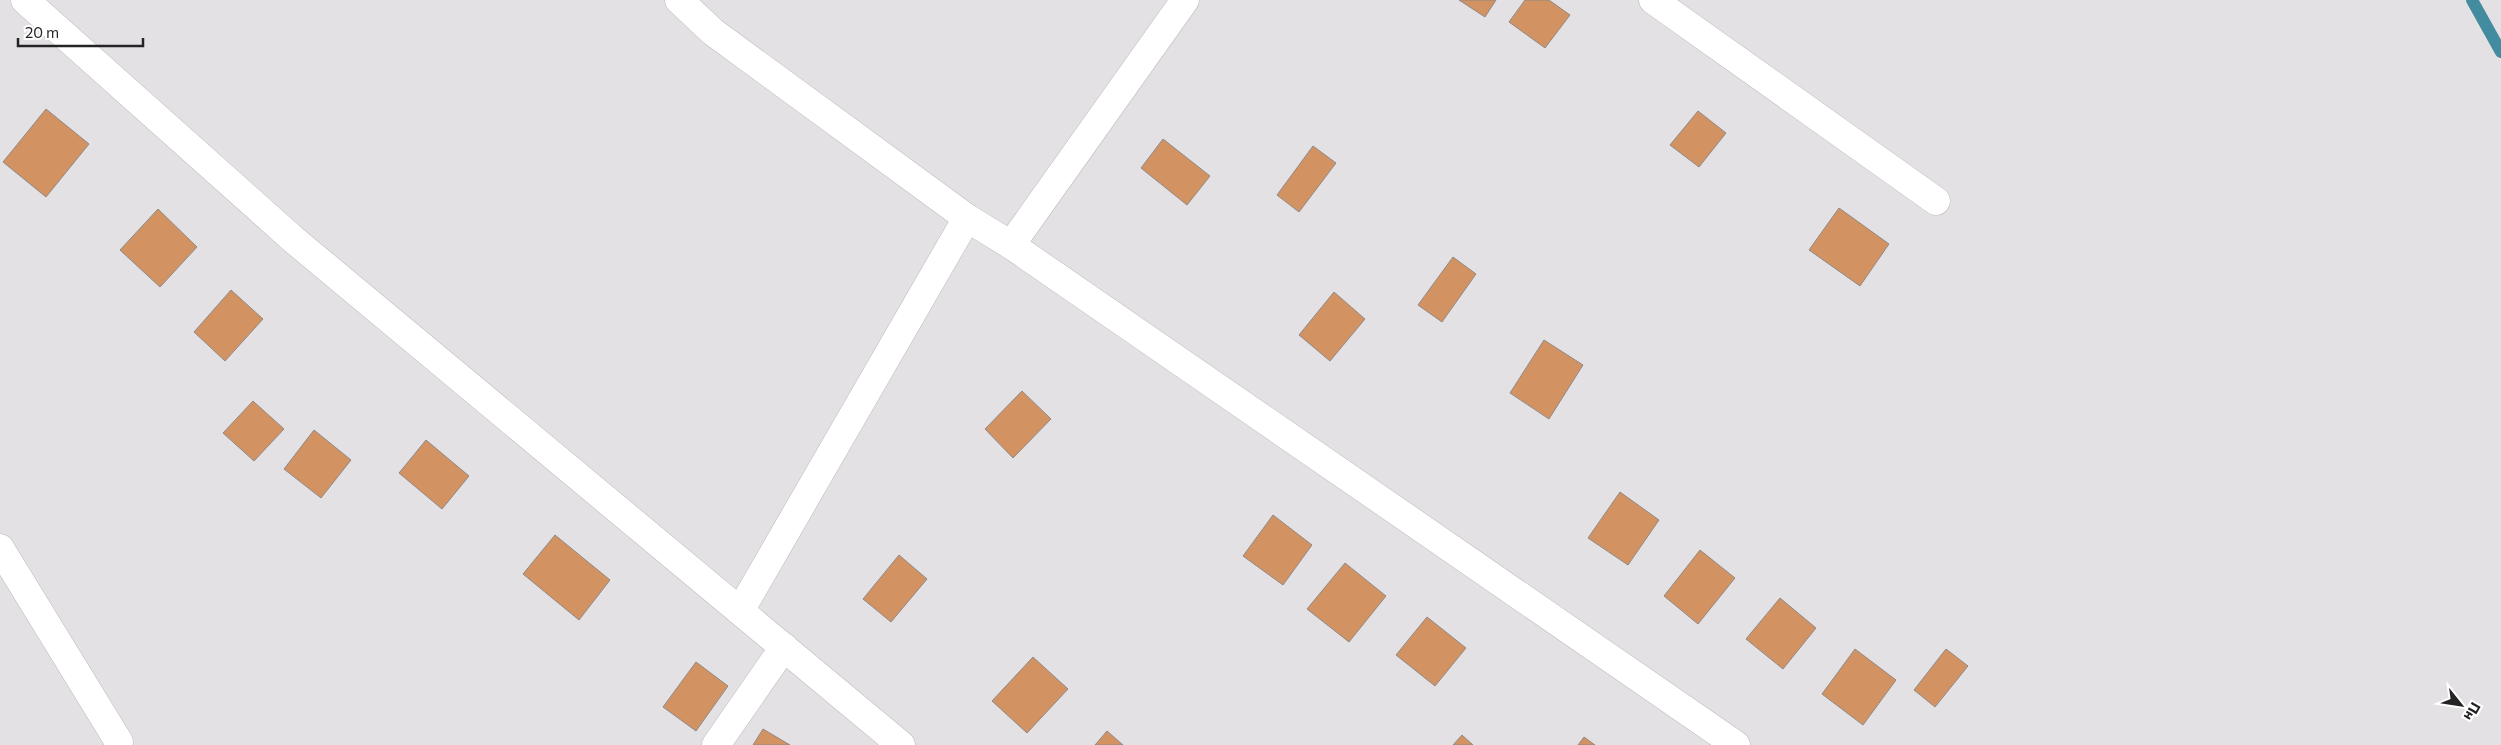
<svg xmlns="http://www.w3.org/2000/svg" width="2501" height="745" font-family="Commissioner,sans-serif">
  <rect width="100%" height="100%" fill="#e4e1e4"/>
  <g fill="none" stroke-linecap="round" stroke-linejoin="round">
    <!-- stream -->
    <path stroke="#438b9f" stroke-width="12" d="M2472,0L2501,52"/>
  </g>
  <!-- building -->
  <g fill="#d39261" stroke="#8e8a88">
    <path d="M1459,0H1496L1485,17Z"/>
    <path d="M1525,0H1549L1570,15L1545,48L1509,22Z"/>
    <path d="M46,109L89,144L46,197L3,162Z"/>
    <path d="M1698,111L1726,133L1699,167L1670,145Z"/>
    <path d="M1163,139L1210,176L1187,205L1141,168Z"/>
    <path d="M1313,146L1336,163L1299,212L1277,195Z"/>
    <path d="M1839,208L1889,244L1860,286L1809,250Z"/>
    <path d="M158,209L197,247L160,287L120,250Z"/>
    <path d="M1453,257L1476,274L1442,322L1418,305Z"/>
    <path d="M231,290L263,319L225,361L194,332Z"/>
    <path d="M1334,292L1365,319L1330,361L1299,335Z"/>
    <path d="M1544,340L1583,365L1549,419L1510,393Z"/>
    <path d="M1022,391L1051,419L1013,458L985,429Z"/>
    <path d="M253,401L284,429L254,461L223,433Z"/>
    <path d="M314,430L351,460L321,498L284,469Z"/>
    <path d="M426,440L469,476L442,509L399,473Z"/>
    <path d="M1620,492L1659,520L1628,565L1588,538Z"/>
    <path d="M1273,515L1312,545L1283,585L1243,556Z"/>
    <path d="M555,535L610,580L579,620L523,574Z"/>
    <path d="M1700,550L1735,578L1698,624L1664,596Z"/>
    <path d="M899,555L927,579L891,622L863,599Z"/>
    <path d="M1345,563L1386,596L1349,642L1307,609Z"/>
    <path d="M1780,598L1816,628L1783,669L1746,639Z"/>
    <path d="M1427,617L1466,648L1435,686L1396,655Z"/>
    <path d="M1855,649L1896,680L1863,725L1822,694Z"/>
    <path d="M1946,649L1968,666L1935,707L1914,690Z"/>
    <path d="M1033,657L1068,689L1027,733L992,701Z"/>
    <path d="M696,662L728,686L696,731L663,707Z"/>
    <path d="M763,729L790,745H753Z"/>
    <path d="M1107,731L1123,745H1095Z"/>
    <path d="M1462,735L1473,745H1453Z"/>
    <path d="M1584,737L1595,745H1578Z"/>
  </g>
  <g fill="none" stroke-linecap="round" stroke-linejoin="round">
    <defs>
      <g id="minor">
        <path d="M25,0L294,240L901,745"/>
        <path d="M679,0L713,32L967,218L1011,245L1736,745"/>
        <path d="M1653,0L1936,201"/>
        <path d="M1011,245L1185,0"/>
        <path d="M0,548L119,742L118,745"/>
        <path d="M740,611L967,218"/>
        <path d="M716,745L784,647"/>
      </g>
    </defs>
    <!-- minor casing -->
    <use href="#minor" stroke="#bdb9bc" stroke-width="29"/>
    <!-- minor -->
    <use href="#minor" stroke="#fff" stroke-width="28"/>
  </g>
  <!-- north arrow -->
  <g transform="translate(2461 705) rotate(120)" stroke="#ffffff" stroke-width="4" paint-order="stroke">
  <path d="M0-4L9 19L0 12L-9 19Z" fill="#252425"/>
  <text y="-8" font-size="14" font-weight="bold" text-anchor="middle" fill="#252425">Пн</text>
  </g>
  <!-- scale -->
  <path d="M18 38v8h125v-8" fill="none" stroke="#252425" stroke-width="2.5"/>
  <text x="25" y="38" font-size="15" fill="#252425" stroke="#ffffff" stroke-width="4" paint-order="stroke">20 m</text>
</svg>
